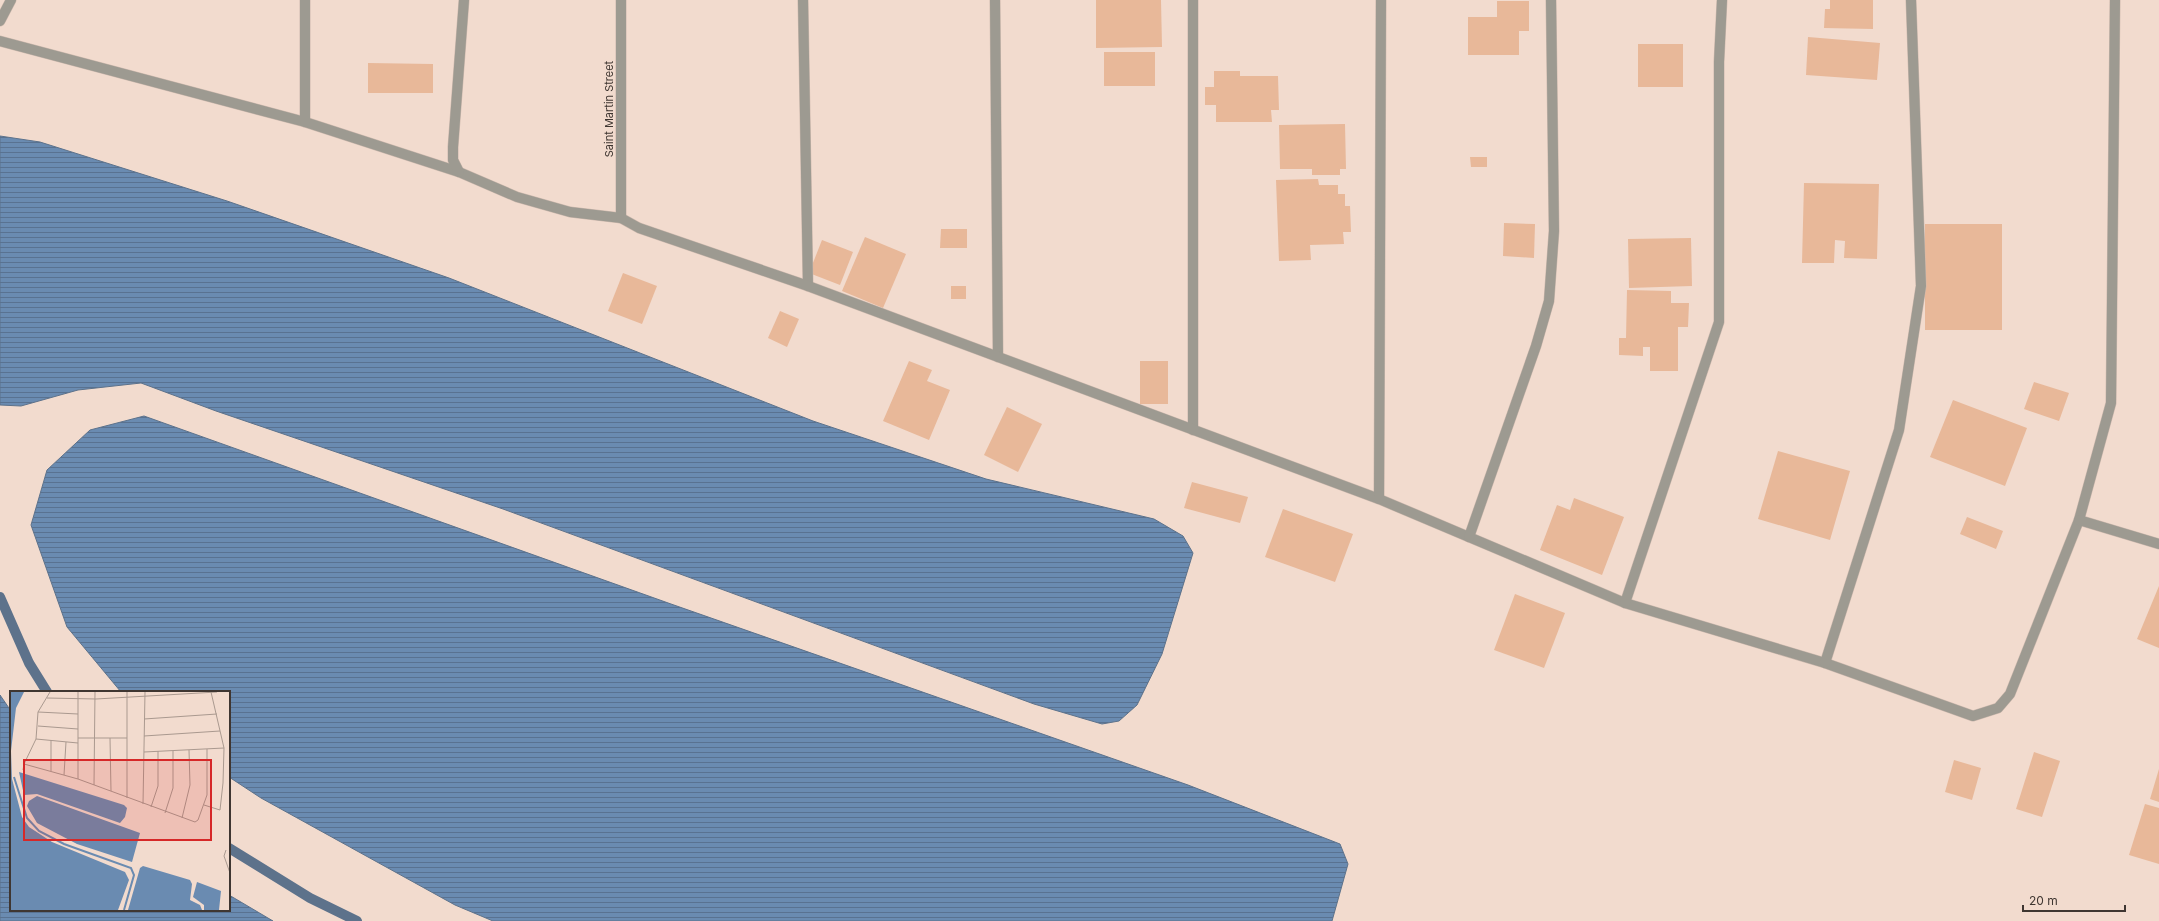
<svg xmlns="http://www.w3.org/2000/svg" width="2159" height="921" font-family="Inter,sans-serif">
  <defs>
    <pattern id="water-rules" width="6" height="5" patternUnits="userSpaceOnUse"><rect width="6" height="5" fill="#6a8bb1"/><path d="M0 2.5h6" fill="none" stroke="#597291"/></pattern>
  </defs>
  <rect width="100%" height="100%" fill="#f2dbce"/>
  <!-- water -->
  <g fill="url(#water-rules)" stroke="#5d728b">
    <path d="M0,136L40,142L227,201L449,278L813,421L986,479L1154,519L1183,536L1193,553L1162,654L1137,705L1119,721L1102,724L1034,704L503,509L216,411L141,383L78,390L21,406L0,405Z"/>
    <path d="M144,416L671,604L1188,785L1340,844L1348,864L1332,921H493L455,905L261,798L229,777V692H121L67,627L31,525L47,470L90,430Z"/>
    <path d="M0,695L11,711V910H229V895L273,921H0Z"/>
  </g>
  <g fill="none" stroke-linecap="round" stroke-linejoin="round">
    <!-- stream -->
    <g stroke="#5d728b" stroke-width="10">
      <path d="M0,597L29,663L47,692"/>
      <path d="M229,848L310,898L357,921"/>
    </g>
  </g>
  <!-- building -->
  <g fill="#e8b899">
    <path d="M1096,0H1161L1162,47L1096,48Z"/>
    <path d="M1830,0H1873V29L1824,28L1825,9H1830Z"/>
    <path d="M1497,1H1529V31H1519V55H1468V17H1497Z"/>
    <path d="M1808,37L1880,43L1877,80L1806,75Z"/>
    <rect x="1638" y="44" width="45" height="43"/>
    <rect x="1104" y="52" width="51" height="34"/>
    <path d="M368,63L433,64V93H368Z"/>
    <path d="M1214,71H1240V76H1278L1279,110H1271L1272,122H1216V105H1205V87H1214Z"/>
    <path d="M1345,124L1346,169H1340V175H1312V169H1280L1279,125Z"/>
    <path d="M1470,157H1487V167H1471Z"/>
    <path d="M1318,179L1319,185H1338V194H1345V206H1350L1351,232H1343L1344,244L1310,245L1311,260L1279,261L1276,180Z"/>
    <path d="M1804,183L1879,184L1877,259L1844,258L1845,241L1835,240L1834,263H1802Z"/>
    <path d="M1504,223L1535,224L1534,258L1503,256Z"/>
    <rect x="1925" y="224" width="77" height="106"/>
    <path d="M941,229H967V248H940Z"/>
    <path d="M865,237L906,254L883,308L842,291Z"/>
    <path d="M1691,238L1692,286L1629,288L1628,239Z"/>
    <path d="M822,240L853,252L840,285L809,273Z"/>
    <path d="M623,273L657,286L642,324L608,311Z"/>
    <rect x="951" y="286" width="15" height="13"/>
    <path d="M1627,290L1671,291V303H1689L1688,327H1678V371H1650V347H1643V356L1619,355V338H1626Z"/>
    <path d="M780,311L799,319L787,347L768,338Z"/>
    <path d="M909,361L932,370L927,381L950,390L929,440L883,421Z"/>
    <rect x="1140" y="361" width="28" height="43"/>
    <path d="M2034,382L2069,393L2059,421L2024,409Z"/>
    <path d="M1953,400L2027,428L2005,486L1930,457Z"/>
    <path d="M1007,407L1042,424L1018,472L984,455Z"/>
    <path d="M1778,451L1850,471L1830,540L1758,519Z"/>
    <path d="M1192,482L1248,497L1240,523L1184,508Z"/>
    <path d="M1574,498L1624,517L1602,575L1540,550L1557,505L1570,510Z"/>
    <path d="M1283,509L1353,534L1335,582L1265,557Z"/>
    <path d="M1967,517L2003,531L1996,549L1960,534Z"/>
    <path d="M2159,586V648L2137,639Z"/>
    <path d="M1515,594L1565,613L1544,668L1494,650Z"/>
    <path d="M2034,752L2060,761L2042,817L2016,809Z"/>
    <path d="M1954,760L1981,768L1972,800L1945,792Z"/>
    <path d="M2159,769V802L2150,799Z"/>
    <path d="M2145,804L2159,808V864L2129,855Z"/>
  </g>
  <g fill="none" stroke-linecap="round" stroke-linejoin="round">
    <defs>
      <g id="minor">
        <path d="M803,0L808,286"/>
        <path d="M995,0L998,357"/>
        <path d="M1193,0V430"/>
        <path d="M0,21L11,0"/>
        <path d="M0,41L305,122L459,172L517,197L570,212L621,218L639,228L808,286L1379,499L1625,603L1825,663L1973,716L1998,708L2010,694L2079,520L2111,403L2115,0"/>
        <path d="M305,122V0"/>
        <path d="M459,172L453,160V147L464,0"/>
        <path d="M621,218V0"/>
        <path d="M1379,499L1381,0"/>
        <path d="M2079,520L2159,544"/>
        <path d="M1469,537L1536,346L1549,301L1554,231L1551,0"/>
        <path d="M1625,603L1719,322V62L1722,0"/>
        <path d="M1825,663L1899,430L1921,286L1911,0"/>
      </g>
    </defs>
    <!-- minor casing -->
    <use href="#minor" stroke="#cebaaf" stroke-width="11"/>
    <!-- minor -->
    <use href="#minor" stroke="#9d9a91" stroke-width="10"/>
  </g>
  <g text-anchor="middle" stroke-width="3" stroke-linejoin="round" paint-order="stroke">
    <!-- street labels -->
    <g font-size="11" fill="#3f3631" stroke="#f2dbce">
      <text transform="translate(609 109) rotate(-90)" y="4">Saint Martin Street</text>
    </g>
  </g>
  <!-- overview -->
  <g transform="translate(10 691)">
    <rect width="220" height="220" fill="#f2dbce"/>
    <path d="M0,1H14L6,17L1,60L2,88L12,126L19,136L42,151L115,181L119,189L108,219H0ZM9,81L114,114L117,117L115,126L110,132L27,103L14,104ZM27,105L130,142L122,171L67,153L27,132L17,115L19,110ZM133,175L180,189L182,193L180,209L190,214L192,219H118L130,177ZM187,191L211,200L209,219H194V214L183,206Z" fill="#6a8bb1"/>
    <path fill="none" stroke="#6a8bb1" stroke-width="2" d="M4,86L17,127L29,140L54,153L121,177L124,184L114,219"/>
    <path fill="none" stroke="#aa998f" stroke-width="1" d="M68,1V88M117,1V107M37,7L86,8L207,1M28,21L68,23M134,28L207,23M28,35L68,38M134,45L210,40M68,47H117M100,47L101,100M26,48L68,52M134,61L214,57M14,73L68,88L185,131L188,129L197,104V58M13,79L14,73L26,48L28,21L40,1M41,80V49M54,84L56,51M84,94L85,1M133,113L135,1M194,114L210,119L213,92L214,57L201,1M141,116L148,95V60M155,122L163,97V60M172,127L180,94L179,59M216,159L214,165L220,182"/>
    <path fill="#d62828" fill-opacity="0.15" stroke="#d62828" stroke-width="2" d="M14,69H201V149H14Z"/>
    <rect width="220" height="220" fill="none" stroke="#3f3631" stroke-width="2"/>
  </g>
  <!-- scale -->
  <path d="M2023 905v6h102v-6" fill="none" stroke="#3f3631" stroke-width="2"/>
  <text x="2029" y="905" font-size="12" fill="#3f3631" stroke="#f2dbce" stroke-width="3" paint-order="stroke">20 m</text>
</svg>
